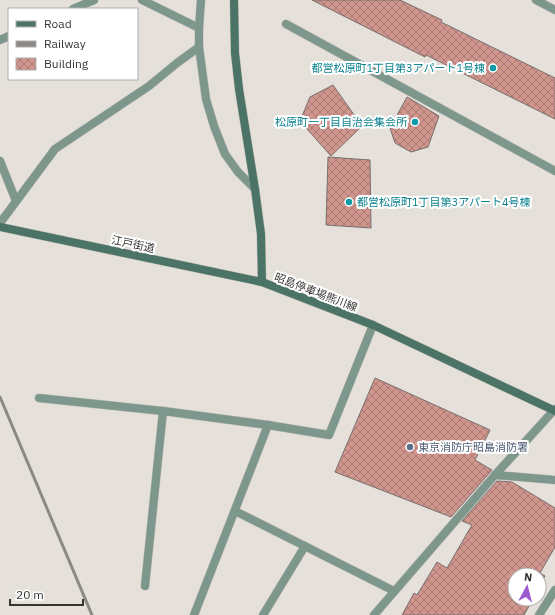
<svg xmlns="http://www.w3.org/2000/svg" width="555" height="615" font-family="'IBM Plex Sans','Noto Sans JP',sans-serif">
  <defs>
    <pattern id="building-cross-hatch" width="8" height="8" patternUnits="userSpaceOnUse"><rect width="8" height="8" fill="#d0958d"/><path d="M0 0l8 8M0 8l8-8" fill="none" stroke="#aa7a74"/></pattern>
  </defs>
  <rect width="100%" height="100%" fill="#e5e0d9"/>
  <!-- building -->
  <g fill="url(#building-cross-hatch)" stroke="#776f6e">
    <path d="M312,0H400L442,20L441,22L555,78V119L426,55L425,57Z"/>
    <path d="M333,85L362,126L331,156L300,121L310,97Z"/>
    <path d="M407,97L439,116L428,147L411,152L395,143L390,128Z"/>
    <path d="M328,157L370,160L371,228L326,225Z"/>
    <path d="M375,378L490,430L475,460L492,470L451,517L335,472Z"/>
    <path d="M497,481L512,482L555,508V547L540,573L545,576L539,586V575H515V599H531V600L532,601L524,615H402L414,593L417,595L437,562L447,568L472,525L462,521Z"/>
  </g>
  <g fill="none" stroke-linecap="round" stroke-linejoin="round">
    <defs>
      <g id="lane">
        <path d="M536,0L555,10"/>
        <path d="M286,24L555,171"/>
        <path d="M0,223L55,149L149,86L177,63L199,47"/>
        <path d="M235,511L394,591"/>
        <path d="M263,615L305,546"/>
      </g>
      <g id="street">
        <path d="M142,0L199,28"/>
        <path d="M201,0L199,28V47L206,99L214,126L225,154L238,172L255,189"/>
        <path d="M73,9L94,0"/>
        <path d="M0,40L9,36"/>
        <path d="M0,161L16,201"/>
        <path d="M39,398L163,411L268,425L329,435L373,325"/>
        <path d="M495,475L555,480"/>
        <path d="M145,586L163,411"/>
        <path d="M194,615L268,425"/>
        <path d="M374,615L495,475L555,409"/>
        <path d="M539,615L555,590"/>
      </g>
      <g id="secondary">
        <path d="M234,0L235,53L239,89L255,189L261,234L262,282"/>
        <path d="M0,227L262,282L373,325L555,411"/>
      </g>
    </defs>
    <!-- lane casing -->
    <use href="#lane" stroke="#c2beb7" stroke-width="9"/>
    <!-- street casing -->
    <use href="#street" stroke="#c2beb7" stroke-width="9"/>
    <!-- secondary casing -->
    <use href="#secondary" stroke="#c2beb7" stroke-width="9"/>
    <!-- lane -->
    <use href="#lane" stroke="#7d978d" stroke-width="8"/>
    <!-- street -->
    <use href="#street" stroke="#7d978d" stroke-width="8"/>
    <!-- secondary -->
    <use href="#secondary" stroke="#4c7466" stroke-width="8"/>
    <!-- rail -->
    <path stroke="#8c8984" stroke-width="3" d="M0,397L92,615"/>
  </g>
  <!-- markers -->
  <g fill="#0f9aa8" stroke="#fff" stroke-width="1.5">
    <circle cx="493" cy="68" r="4"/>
    <circle cx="415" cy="122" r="4"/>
    <circle cx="349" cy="202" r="4"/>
  </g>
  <circle fill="#5c6f8a" stroke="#fff" stroke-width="1.5" cx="410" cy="447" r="4"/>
  <g text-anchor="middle" stroke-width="4" stroke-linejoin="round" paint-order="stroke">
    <!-- culture labels -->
    <g font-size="11" fill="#0d838f" stroke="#fff" text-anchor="end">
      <text x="485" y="72">都営松原町1丁目第3アパート1号棟</text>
      <text x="407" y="126">松原町一丁目自治会集会所</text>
      <text x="357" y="206" text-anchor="start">都営松原町1丁目第3アパート4号棟</text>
    </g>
    <!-- street labels -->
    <g font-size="11" fill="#353431" stroke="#fff">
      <text transform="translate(133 244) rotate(12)" y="4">江戸街道</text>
      <text transform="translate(316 292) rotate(21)" y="4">昭島停車場熊川線</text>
    </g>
    <!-- service labels -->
    <g font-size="11" fill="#4e5e75" stroke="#fff" text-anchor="start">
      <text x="418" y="451">東京消防庁昭島消防署</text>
    </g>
  </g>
  <!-- legend -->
  <rect x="8" y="8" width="130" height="72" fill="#ffffff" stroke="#aeaead"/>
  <rect x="16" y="21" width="20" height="6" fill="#4c7466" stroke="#aeaead"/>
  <text x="44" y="28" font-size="12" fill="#353431">Road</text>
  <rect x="16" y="41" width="20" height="6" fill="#8c8984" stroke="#aeaead"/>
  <text x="44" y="48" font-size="12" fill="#353431">Railway</text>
  <rect x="16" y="58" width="20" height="12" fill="url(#building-cross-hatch)" stroke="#aeaead"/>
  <text x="44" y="68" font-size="12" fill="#353431">Building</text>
  <!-- north arrow -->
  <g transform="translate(527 587) rotate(7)"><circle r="19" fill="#ffffff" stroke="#aeaead"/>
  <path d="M0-3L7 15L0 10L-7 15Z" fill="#9d5acf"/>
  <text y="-6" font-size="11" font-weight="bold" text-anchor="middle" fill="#353431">N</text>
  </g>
  <!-- scale -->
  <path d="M10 599v6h73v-6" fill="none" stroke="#353431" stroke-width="2"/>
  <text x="16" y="599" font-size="12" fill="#353431" stroke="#ffffff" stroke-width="3" paint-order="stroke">20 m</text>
</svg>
